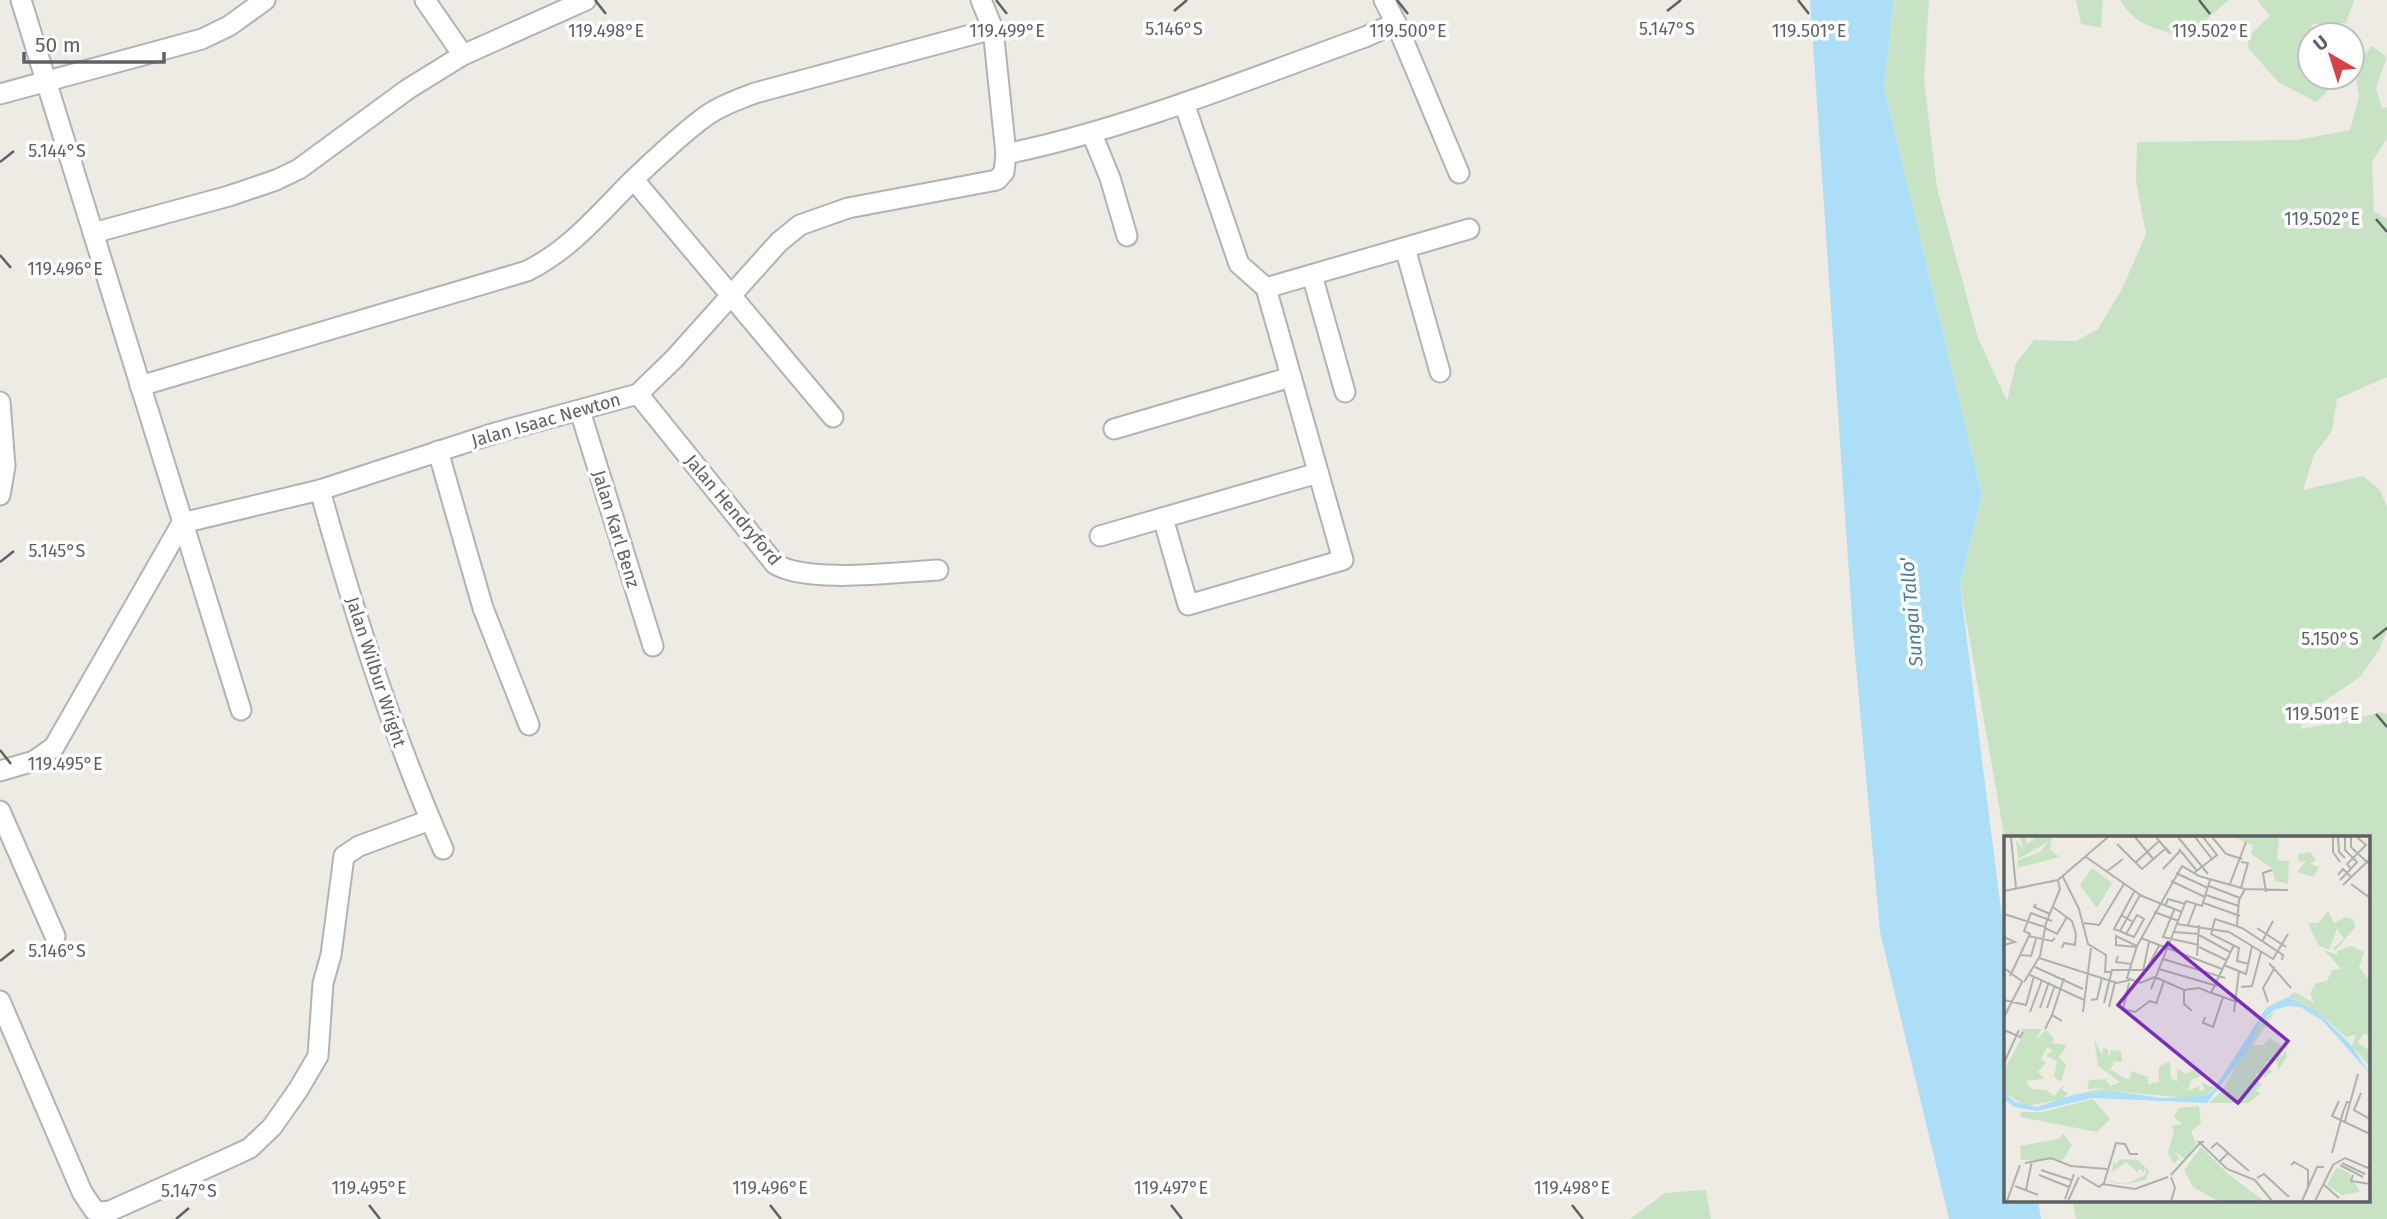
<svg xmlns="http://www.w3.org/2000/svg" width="2387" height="1219" font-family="'Fira Sans',sans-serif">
  <rect width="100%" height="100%" fill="#eeebe5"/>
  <!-- green -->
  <g fill="#c8e3c4">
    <path d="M1894,0H1929L1924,80L1937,188L1978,338L2007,401L2016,363L2034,340L2076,341L2098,329L2122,289L2146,234L2136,182L2137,142L2297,140L2350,130L2359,96L2354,66L2372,46L2387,57L2376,88L2382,109L2387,107V138L2372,162L2374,212L2387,219V377L2337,399L2332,431L2314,455L2303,490L2363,476L2380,490L2387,507V631L2379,650L2360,677L2320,704L2299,729L2344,722L2381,712L2387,715V1219H2076L2072,1200H2368V838H2006L2005,840L1960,585L1982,495L1884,87Z"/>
    <path d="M2076,0H2103L2101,28L2081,24Z"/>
    <path d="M2120,0H2229L2186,37C2158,29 2136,27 2120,0Z"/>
    <path d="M2257,0H2354L2346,23L2313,24L2308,42L2310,46V77H2336L2339,80L2316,102L2278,82L2248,48L2249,36L2270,16Z"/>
    <path d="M1706,1190L1711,1219H1630L1665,1193Z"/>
  </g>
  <!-- water -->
  <path fill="#acdff7" d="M1810,0H1894L1884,87L1982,495L1960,585L2005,942L2006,1200H2038L2041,1219H1949L1880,932L1853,633Z"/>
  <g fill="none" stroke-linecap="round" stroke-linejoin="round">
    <defs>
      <g id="street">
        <path d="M21,0L241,710"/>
        <path d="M425,0L463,55"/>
        <path d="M1384,0L1396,23L1459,173"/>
        <path d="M0,94L202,39L229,26L265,0"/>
        <path d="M1092,134L1110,178L1127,236"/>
        <path d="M1006,154C1130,128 1246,80 1365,37L1396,23"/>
        <path d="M634,180L833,417"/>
        <path d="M93,233L229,196L276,180L299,169L408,89L463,55L586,0"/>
        <path d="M1405,248L1440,372"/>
        <path d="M1312,275L1345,392"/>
        <path d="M1266,288L1469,229"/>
        <path d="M140,386L527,271C571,249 599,214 633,180C654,160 678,137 702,119C717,107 737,100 755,93L993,29"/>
        <path d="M638,394L775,564C809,584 897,572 938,570"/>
        <path d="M0,402L5,466L0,495"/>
        <path d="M580,411L653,646"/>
        <path d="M1114,429L1291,377"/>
        <path d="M438,451L483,608L529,725"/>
        <path d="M320,490C354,613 392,733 443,849"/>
        <path d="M1163,518L1188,605L1343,560L1266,288L1239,264L1184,103"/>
        <path d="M182,523L320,490L495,433L638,394L674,359L779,242L800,225L848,208L997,180L1004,172L1006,154L993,29L981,0"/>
        <path d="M1100,536L1318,473"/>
        <path d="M0,771L34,761L54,747L182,523"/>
        <path d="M0,811L55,936"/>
        <path d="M0,1001L82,1192L94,1210L101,1212L110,1211L233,1156L250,1148L272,1127L298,1090L318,1056L323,983L331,955L344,856L359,846L430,820"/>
      </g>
    </defs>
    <!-- street casing -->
    <use href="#street" stroke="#b0b3b6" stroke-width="23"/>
    <!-- street -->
    <use href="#street" stroke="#fff" stroke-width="19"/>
  </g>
  <!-- ticks -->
  <path fill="none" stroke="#5d6164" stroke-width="2.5" d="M595,0L606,14M996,0L1007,14M1397,0L1408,14M1798,0L1809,14M2199,0L2210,14M1174,11L1187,0M1667,11L1681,0M0,162L14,151M2376,219L2387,232M0,255L11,268M0,562L14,551M2373,639L2387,628M2376,714L2387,727M0,750L11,764M0,961L14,950M369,1205L380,1219M770,1205L781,1219M1171,1205L1182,1219M1572,1205L1583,1219M176,1219L189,1208"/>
  <g text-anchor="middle" stroke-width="7" stroke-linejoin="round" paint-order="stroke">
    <!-- street labels -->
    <g font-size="18" fill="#5d6164" stroke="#fff">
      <text transform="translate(546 420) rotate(-16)" y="6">Jalan Isaac Newton</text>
      <text transform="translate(733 510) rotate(50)" y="6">Jalan Hendryford</text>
      <text transform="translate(616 529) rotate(73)" y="6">Jalan Karl Benz</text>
      <text transform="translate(376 672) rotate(72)" y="6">Jalan Wilbur Wright</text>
    </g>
    <!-- water labels -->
    <g font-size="19" font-style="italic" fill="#477ca0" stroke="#fff">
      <text transform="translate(1911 612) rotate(-95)" y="7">Sungai Tallo'</text>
    </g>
  </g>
  <!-- overview -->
  <g transform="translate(2004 836)">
    <rect width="366" height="366" fill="#eeebe5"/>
    <path d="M21,1L23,8L33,1H48L46,14L56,21L13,32L14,24L36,16L44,6L14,23L12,4L20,14L16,2ZM229,1H275L273,24L285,25L284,48L271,45L268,32L247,18L249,9ZM306,16L312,24L306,28L315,31L310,41L293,36L302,25L295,26L294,18ZM88,32L108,47L93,72L76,49ZM324,75L330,87L341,81L349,83L351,91L332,114L328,113L340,103L333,93L325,114L314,109L304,87H314ZM347,110L360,116L355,131L366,145V199L359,198L354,207L366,215V231L348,210L352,199L342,201L313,175L284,161L290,156L310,167L306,157L312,147L323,145L328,134L337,133L320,114L334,119L333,115ZM272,174L249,209H259L266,202L277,210L282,207L285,213L280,212L275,216L278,221L281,214L283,220L274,235L273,225L261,226L268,236L260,242V237L251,238L257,249L252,255L257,257L244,267H205L218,255L255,189ZM18,193H38L32,203L42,194L50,202L48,207L63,209L55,221L62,229L57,246L50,241L53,225L42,220L48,214L43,211L37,223L42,227L34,236L40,243L22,245L27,253L42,254L50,260L61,248L58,254L64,257L60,263L21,270L0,256V234L16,205ZM90,204L98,218L99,212L104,213V221L107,214L117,215L118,226L104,225L110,227L106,233L120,242L125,243L128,235L144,241V248L155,246V231L166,225L167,242L173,246V233L182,238L191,233L201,238L187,244L184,255L196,250L195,255L201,254L197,246L211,252L200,260L184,262L108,255L72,258L102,252L83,253L85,244L104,243L102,246L107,249L103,252L116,246L94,230ZM89,263L106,283L93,296L16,281L17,276H38ZM195,270L197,288L187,295L192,308L181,323L171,316L176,323L169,327L164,316L170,295L167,290L178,288L170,281L175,272ZM59,297L68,309L59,324H17L16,310L55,303ZM197,311L224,338L260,365H214L189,351L180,334ZM117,323L134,324L145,335L142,344L123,348H114L103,345L122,348L141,339L142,335L140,332V337L136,333L133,336L122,326L108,336L110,324L111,329ZM333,331L345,337L356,356L338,359L323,349Z" fill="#c8e3c4"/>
    <path d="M284,161L313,175L348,210L366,238L318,184L296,171L283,170L270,174L255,189L244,214L203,267L89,262L33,275L10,271L0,263V256L11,266L33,271L72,258L108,255L158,262L200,260L209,255L262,172Z" fill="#acdff7"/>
    <path fill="none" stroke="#b0b0ad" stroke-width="2" d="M7,1L12,52M131,1L150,24M152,1L165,17H166L161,11M174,1L204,38M191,1L208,23M208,1L222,18L238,23M329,1V16L336,26M334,1L335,16L341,22M341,1V14L353,26L343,37L347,41M347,1V11L366,29M113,8L138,33L161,13M175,13L193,35M82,21L138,60L178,76M237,26L244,27L237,52M131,27L155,5M159,33L176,15M347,33L343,28L362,9L353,1M102,36L119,23M172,37L204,52M190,37L213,19L199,1M334,39L339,33L343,37L336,44M59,41L75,73L84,108L102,119L101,136H108M167,45L201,61M226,48L242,6M347,48L366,62M339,49L366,23M205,50L236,62M0,55L54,44L104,1M130,56L110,93L116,95L136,59M262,56L259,37L268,34M202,59L235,70M200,67L236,80M32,68L30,71L46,78M161,70L164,63L181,68M49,71L68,85L72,98L71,109L60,107L58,112M170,74L159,101L195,109M150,76L175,85M0,78L41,91M80,87L95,89L120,48M173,88L225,96L266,121M184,89L192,68M233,89L235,64L241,53M41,92L53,98L63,81M253,92L282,111M116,95L122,98L129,86L117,79M170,96L195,98M122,98L130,101L140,83L133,79L129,86M195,99L226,116M24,100L48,105L51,102M0,101L11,106L0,109M137,102L218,133M258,106L269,85M132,111L112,109V100L133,110M195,111L222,124M16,119L27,120L32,103M114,120L112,126L127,128M193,120L195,89M266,121L269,123L284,98M35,122L113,147L126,144M159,123L221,142M265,127L287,152M245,128L233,125L235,112L207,98L211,83L238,92L279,119L278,124M220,129L242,138L248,110M31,131L79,153M0,132L19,146M155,133L213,150M139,135L145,106M26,139L80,164M6,140L26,98L20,95L27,77L48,85M151,141L136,147L123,142L133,110L178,30L195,40L241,53L284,54M151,141L180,154L195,152L207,157L230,109M20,146L36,120L42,87L56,53L54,45M125,147L119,173L131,176L146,165L152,167M237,151L248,150L257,116M147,153L182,65L198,70L206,44M180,154V168L188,175M208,157L233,166M0,164L22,169L30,140M87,164L93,163L98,142M264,166L259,152L271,131M100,167L108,134H142L155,110M152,168L160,145M105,171L111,146M36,172L45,146M43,172L51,149M26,176L38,144M79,176L87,112M230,176L235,135M48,179L60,142M0,181L18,146M201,181L199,187L209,191L219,161M41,193L48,179L58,185M0,194L16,201L19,196M0,227L15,194M357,257L350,274L366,283M335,265L328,280L366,298M341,285L354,238M200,306H195L223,333L251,344L268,365M207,312L213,307L224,317M328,317L339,276L343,266L347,267M216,325L224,317L245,335M21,327L47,322L67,330L103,333M338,327L361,338M287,329L290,326L304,334V351M336,329L359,341M37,334L67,344M35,339L65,351M167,339L196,307M349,339L347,345L366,348M77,340L95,351L100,347L112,307L121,308L126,318H134M167,341L171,352L167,365M253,342L260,338L285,361M98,348L131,353L164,341M319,348L335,362M11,350L34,359M22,354L28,325M61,363L70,338M3,365L16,329M64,365L75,341M298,365L313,331H320M311,365L329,329L341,322L364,332L366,329"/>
    <path fill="#7b2cbf" fill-opacity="0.15" stroke="#7b2cbf" stroke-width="3.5" d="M164,107L284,205L234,267L114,169Z"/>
    <rect width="366" height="366" fill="none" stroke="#5d6164" stroke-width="3.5"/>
  </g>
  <g font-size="18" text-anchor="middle" fill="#5d6164" stroke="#fff" stroke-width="7" stroke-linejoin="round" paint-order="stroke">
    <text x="1174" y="35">5.146°S</text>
    <text x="1667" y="35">5.147°S</text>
    <text x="606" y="37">119.498°E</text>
    <text x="1007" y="37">119.499°E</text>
    <text x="1408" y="37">119.500°E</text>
    <text x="1809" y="37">119.501°E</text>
    <text x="2210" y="37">119.502°E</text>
    <text x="57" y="157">5.144°S</text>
    <text x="2322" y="225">119.502°E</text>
    <text x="65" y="275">119.496°E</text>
    <text x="57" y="557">5.145°S</text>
    <text x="2330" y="645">5.150°S</text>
    <text x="2322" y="720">119.501°E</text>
    <text x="65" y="770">119.495°E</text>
    <text x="57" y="957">5.146°S</text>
    <text x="369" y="1194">119.495°E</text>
    <text x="770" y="1194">119.496°E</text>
    <text x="1171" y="1194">119.497°E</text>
    <text x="1572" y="1194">119.498°E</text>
    <text x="189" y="1197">5.147°S</text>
  </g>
  <!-- north arrow -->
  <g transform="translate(2331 56) rotate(321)"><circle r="33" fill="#ffffff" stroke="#bec0c1" stroke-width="2"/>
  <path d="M0-5L12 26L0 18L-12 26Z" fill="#d94046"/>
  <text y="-10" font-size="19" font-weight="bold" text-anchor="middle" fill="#5d6164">U</text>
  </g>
  <!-- scale -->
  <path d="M24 52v10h140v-10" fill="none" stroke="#5d6164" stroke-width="3.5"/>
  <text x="35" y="52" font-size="21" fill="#5d6164" stroke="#ffffff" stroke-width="5" paint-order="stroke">50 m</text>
</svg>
